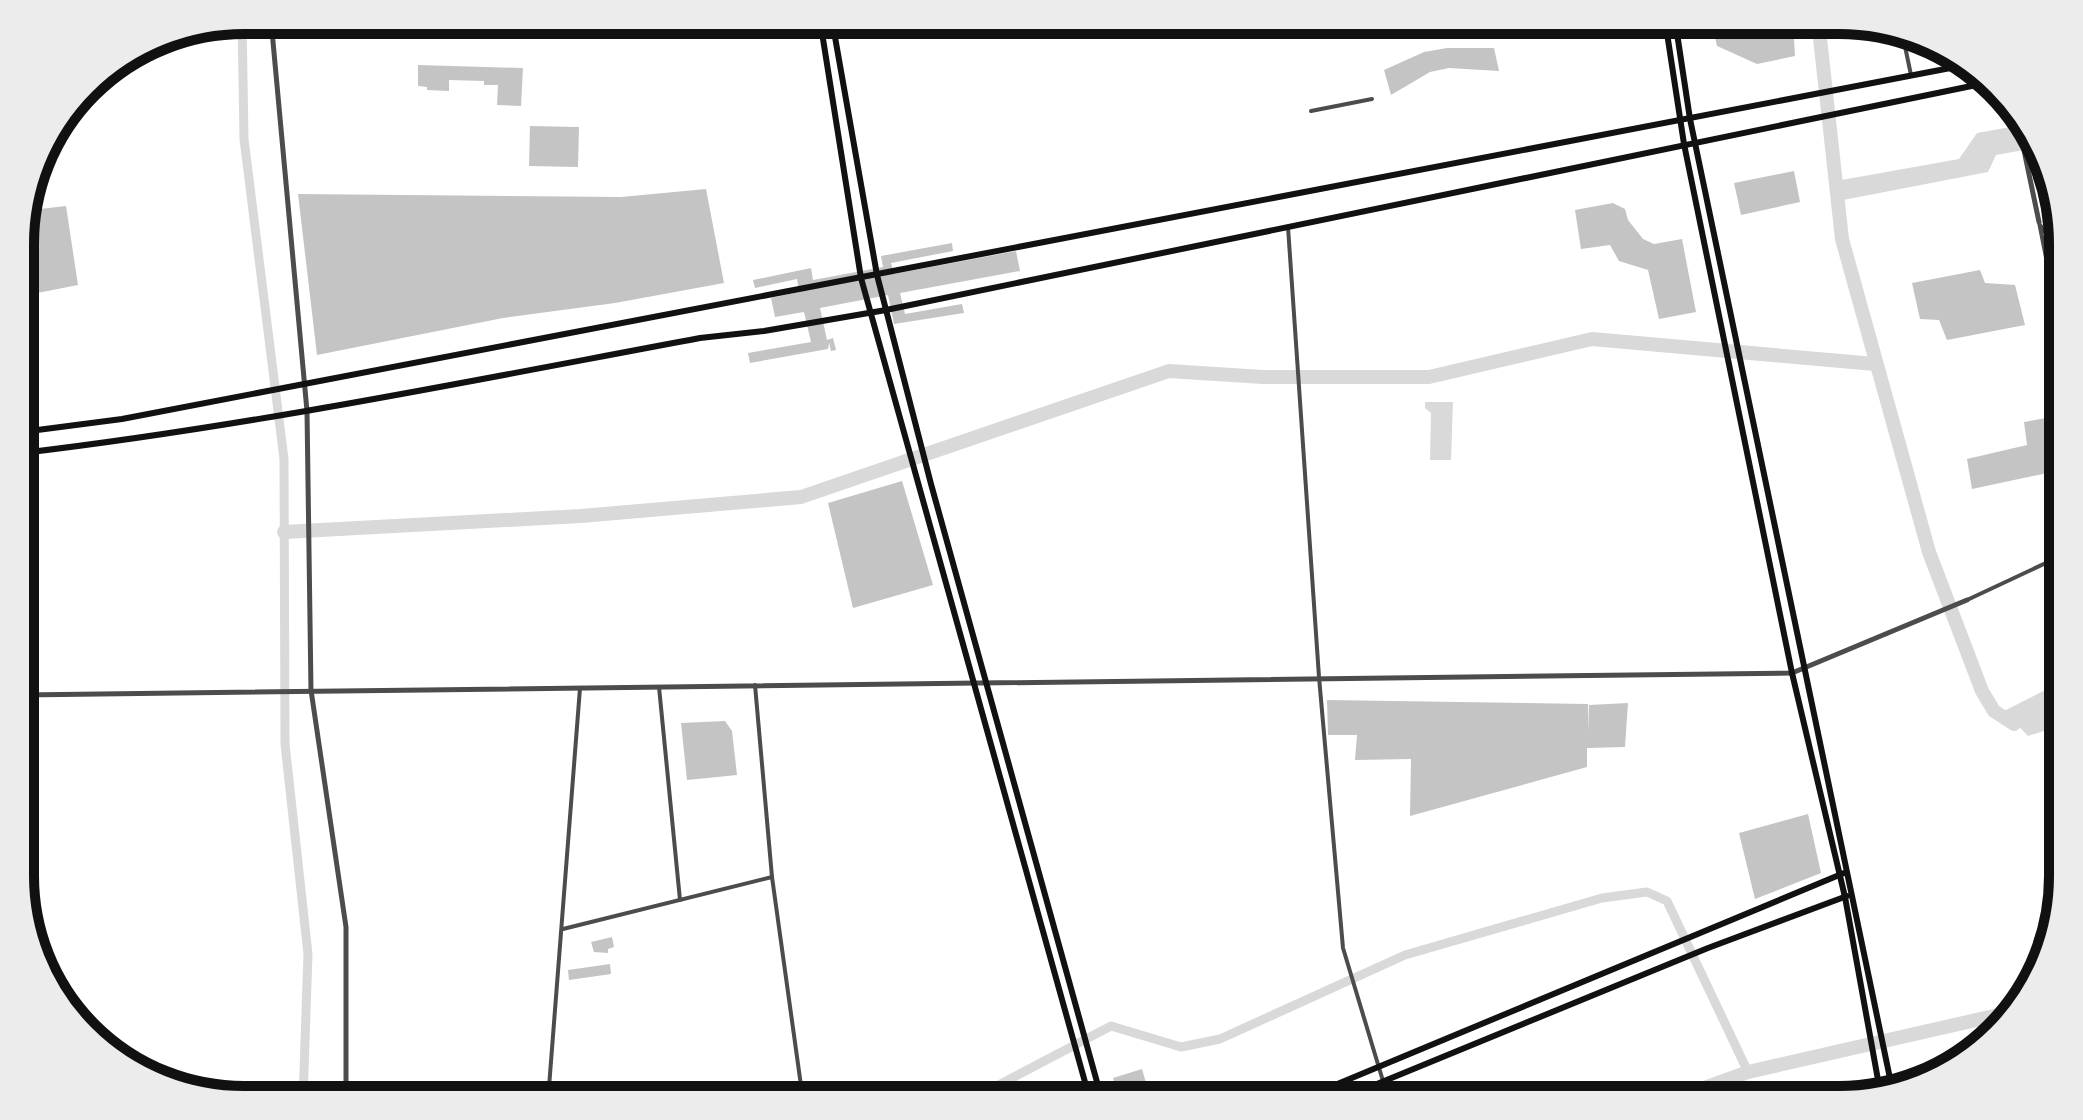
<svg xmlns="http://www.w3.org/2000/svg" width="2083" height="1120" font-family="Bitter,serif">
  <rect width="100%" height="100%" fill="#fff"/>
  <!-- water -->
  <g fill="#d9d9d9">
    <path d="M2027,124L2035,148L1996,155L1988,172L1838,201L1836,181L1959,159L1977,133Z"/>
    <path d="M1425,402H1453L1451,460H1430L1431,413L1425,408Z"/>
    <path d="M2063,681V725L2028,736L2004,711Z"/>
  </g>
  <g fill="none" stroke-linecap="round" stroke-linejoin="round">
    <!-- canal -->
    <g stroke="#d9d9d9" stroke-width="9">
      <path d="M242,20L244,139L284,459L285,744L308,954L303,1100"/>
      <path d="M970,1100L1111,1026L1181,1047L1220,1039L1405,955L1602,898L1647,892L1667,901L1748,1072"/>
    </g>
    <!-- river -->
    <g stroke="#d9d9d9" stroke-width="14">
      <path d="M1818,20L1842,239L1929,552L1982,691L1994,711L2014,724"/>
      <path d="M284,532L581,516L801,497L1169,371L1263,377H1429L1592,339L1875,364"/>
      <path d="M1671,1100L1748,1072L2007,1013"/>
    </g>
  </g>
  <!-- building -->
  <g fill="#c4c4c4">
    <path d="M418,20H589L588,35L418,31Z"/>
    <path d="M1711,20H1793L1795,56L1757,64L1717,46Z"/>
    <path d="M1447,48H1494L1499,71L1449,68L1430,72L1391,95L1384,70L1424,52Z"/>
    <path d="M418,65L523,68L521,106L497,105L498,85H484V81L449,80V91L427,90V87L418,86Z"/>
    <path d="M530,126L579,127L578,167L529,166Z"/>
    <path d="M1794,171L1800,202L1741,215L1734,183Z"/>
    <path d="M706,189L724,283L615,303L503,318L317,355L298,194L621,197Z"/>
    <path d="M1613,203L1625,209L1628,220L1643,239L1654,244L1682,239L1696,312L1659,319L1648,270L1619,261L1610,245L1581,249L1575,210Z"/>
    <path d="M66,206L78,285L22,296L23,211Z"/>
    <path d="M952,243L953,251L891,263L894,274L1016,251L1020,271L900,293L905,314L962,304L964,313L894,324L888,295L820,308L827,340L833,338L836,350L831,351L829,343L828,349L750,363L748,353L811,342L804,312L775,317L771,298L799,292L797,279L755,288L753,280L811,268L813,280L883,267L881,256Z"/>
    <path d="M1980,270L1985,283L2015,285L2025,325L1947,340L1939,320L1920,319L1912,283Z"/>
    <path d="M2046,418L2057,471L1972,489L1967,459L2027,445L2024,422Z"/>
    <path d="M902,481L933,585L853,608L828,503Z"/>
    <path d="M1327,700L1588,704L1589,732V705L1628,703L1625,747L1587,748V767L1410,816L1411,759L1355,760L1357,735H1328Z"/>
    <path d="M725,721L732,731L737,775L687,780L681,723Z"/>
    <path d="M1808,814L1821,873L1755,899L1739,833Z"/>
    <path d="M612,937L614,947L608,949V953L594,952L591,942Z"/>
    <path d="M610,964L611,974L569,980L568,970Z"/>
    <path d="M1142,1069L1151,1100H1120L1113,1078Z"/>
  </g>
  <g fill="none" stroke-linecap="round" stroke-linejoin="round">
    <!-- minor -->
    <g stroke="#4c4c4c" stroke-width="4">
      <path d="M1903,37L1911,75"/>
      <path d="M1947,49L1951,67"/>
      <path d="M1311,111L1372,99"/>
      <path d="M2039,222L2062,339"/>
      <path d="M2041,226L2062,257"/>
      <path d="M1288,227L1319,677L1343,948L1383,1081"/>
      <path d="M2054,299L2062,292"/>
      <path d="M1967,600L2063,555"/>
      <path d="M755,685L772,877L803,1100"/>
      <path d="M659,687L680,900"/>
      <path d="M563,929L772,877"/>
      <path d="M548,1100L580,688"/>
    </g>
    <!-- tertiary -->
    <g stroke="#4c4c4c" stroke-width="5">
      <path d="M271,20L307,411L311,690L346,927V1100"/>
      <path d="M2016,112L2039,222"/>
      <path d="M22,695L1792,673L1967,600"/>
    </g>
    <!-- secondary -->
    <g stroke="#111" stroke-width="6">
      <path d="M1665,20L1684,144L1792,673L1845,897L1880,1091"/>
      <path d="M1675,20L1690,119L1892,1088"/>
      <path d="M1299,1100L1844,873"/>
      <path d="M1338,1100L1708,948L1847,896"/>
    </g>
    <!-- primary -->
    <g stroke="#111" stroke-width="6">
      <path d="M820,20L861,278L1090,1100"/>
      <path d="M832,20L877,275L931,484L1102,1100"/>
      <path d="M22,432L122,419L1966,65"/>
      <path d="M22,453C250,426 475,380 700,338L764,331L886,310L1986,83"/>
    </g>
  </g>
  <!-- crop -->
  <path d="M0 0H2083V1120H0ZM244 34H1839A210 210 0 0 1 2049 244V876A210 210 0 0 1 1839 1086H244A210 210 0 0 1 34 876V244A210 210 0 0 1 244 34Z" fill="#ececec" fill-rule="evenodd"/>
  <path fill="none" stroke="#111" stroke-width="10" d="M244 34H1839A210 210 0 0 1 2049 244V876A210 210 0 0 1 1839 1086H244A210 210 0 0 1 34 876V244A210 210 0 0 1 244 34Z"/>
</svg>
